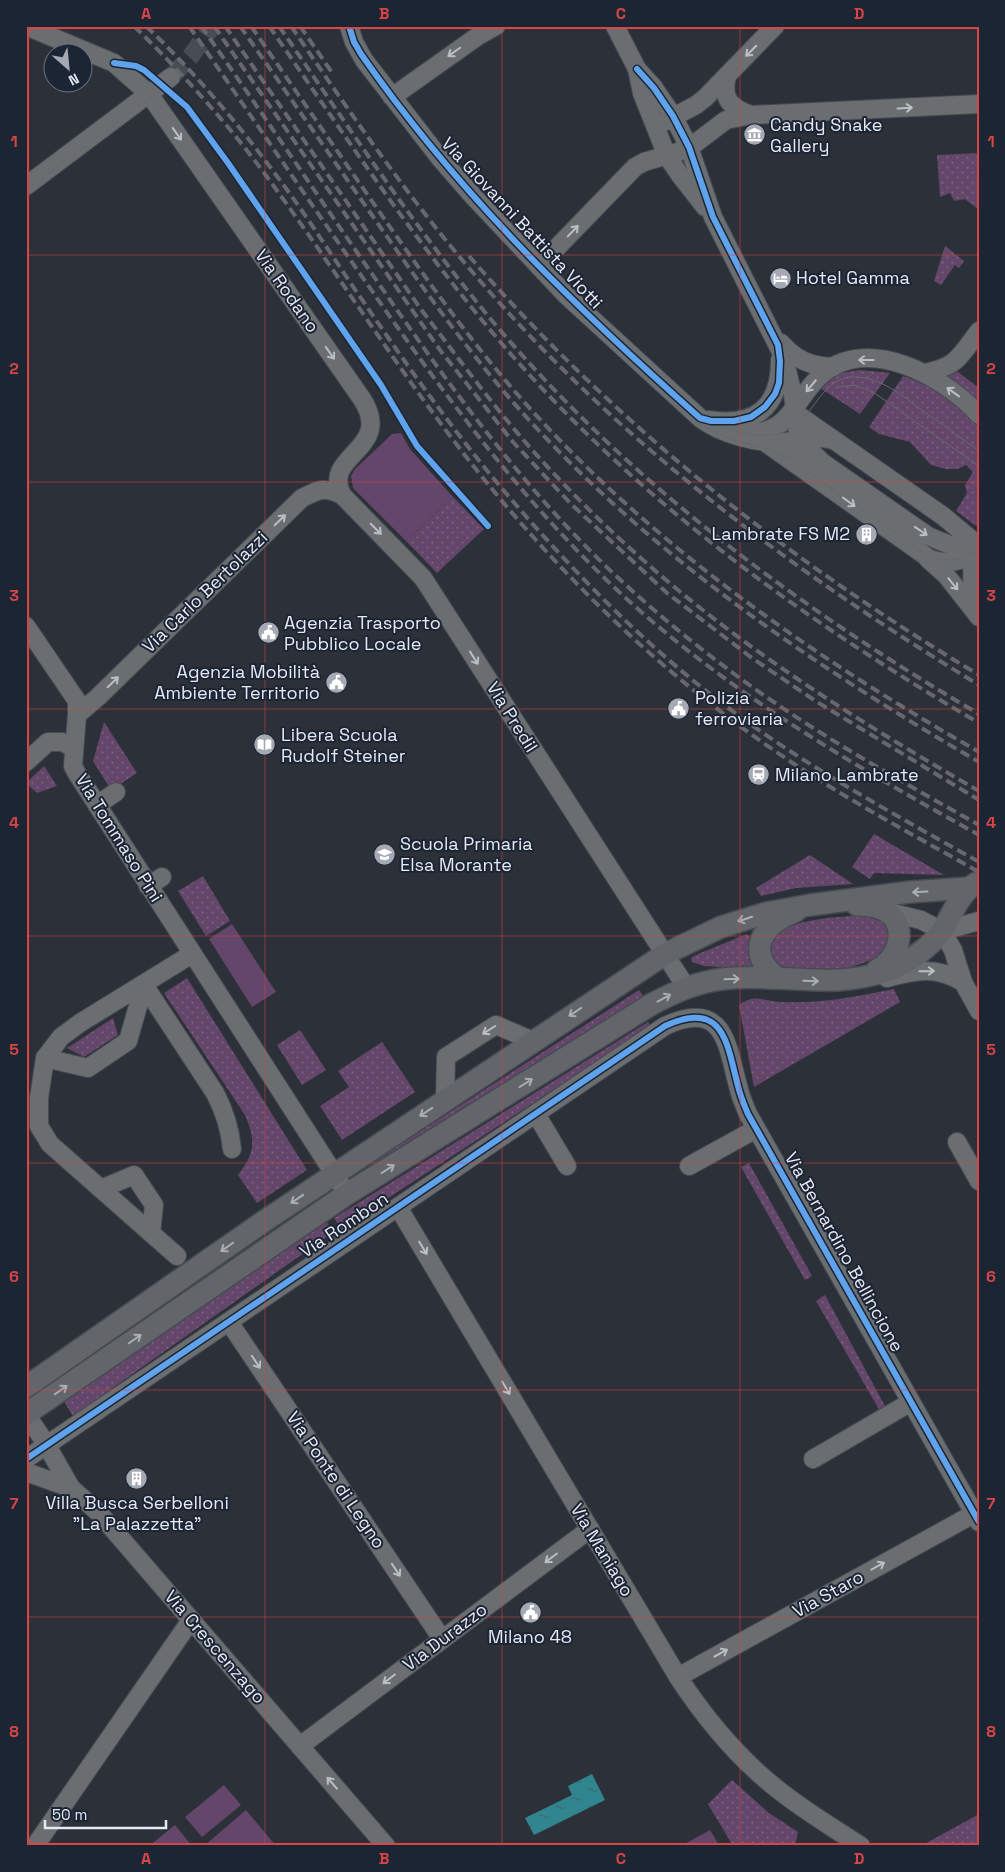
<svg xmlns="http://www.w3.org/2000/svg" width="1005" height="1872" font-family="'Space Grotesk',sans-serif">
  <defs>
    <pattern id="grass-dots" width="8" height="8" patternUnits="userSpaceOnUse" patternTransform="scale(1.25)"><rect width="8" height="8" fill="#634669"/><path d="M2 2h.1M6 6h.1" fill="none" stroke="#79617f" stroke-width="1.8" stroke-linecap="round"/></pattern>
    <pattern id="water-ripples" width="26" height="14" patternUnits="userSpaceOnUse" patternTransform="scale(1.25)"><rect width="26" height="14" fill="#31858e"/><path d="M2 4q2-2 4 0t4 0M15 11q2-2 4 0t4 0" fill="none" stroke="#396c72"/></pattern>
  </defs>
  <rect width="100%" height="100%" fill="#2c3039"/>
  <!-- grass -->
  <g fill="url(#grass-dots)">
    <path d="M979,153V210L965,199L954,201L950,193L940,197L937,155Z"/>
    <path d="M945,246L964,261L959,268L955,265L941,285L934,281Z"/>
    <path d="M953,368L979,388L978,407L937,375Z"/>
    <path d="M860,370L890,373L860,414L817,386L840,373Z"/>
    <path d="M903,376C933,386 958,402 979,427V528L956,511L967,493L965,485L973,472L966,465L958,469H946L931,465L910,442L879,434L869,427Z"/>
    <path d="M453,497L484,529L437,573L406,541Z"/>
    <path d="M104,722L137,773L111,790L93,761Z"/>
    <path d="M44,766L57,786L37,793L26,783Z"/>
    <path d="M874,834L944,875L874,873L870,879L852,867Z"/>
    <path d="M810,855L853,884L796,888L761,896L756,888Z"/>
    <path d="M203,876L230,921L206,936L178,891Z"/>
    <path d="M854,916C861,916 870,916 876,918C892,925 896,943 881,954C862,969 784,986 772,958C755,921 833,917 854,916Z"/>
    <path d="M747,934L750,937L749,957L754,969L704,966L692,962L691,958L698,954Z"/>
    <path d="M187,978L307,1170L257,1203L238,1175C255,1153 256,1141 245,1115L164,993Z"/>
    <path d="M894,989L900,1002L754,1087L739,1005C756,994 760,1000 779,1002C819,1004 855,997 894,989Z"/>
    <path d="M639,990L644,997L370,1169L368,1165Z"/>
    <path d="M113,1018L118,1035L84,1057L67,1048Z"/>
    <path d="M648,1022L651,1026L347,1225L349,1230L344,1234L334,1218Z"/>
    <path d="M300,1030L326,1070L302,1085L277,1045Z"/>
    <path d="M382,1042L415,1092L342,1140L320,1106L349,1087L338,1071Z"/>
    <path d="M749,1163L812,1276L805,1280L741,1167Z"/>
    <path d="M327,1222L338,1239L333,1241L328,1236L73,1416L63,1400Z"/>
    <path d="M825,1295L886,1408L880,1411L816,1301Z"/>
    <path d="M732,1780L769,1813L798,1832L795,1846H733L708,1804Z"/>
    <path d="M979,1814V1846H921Z"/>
  </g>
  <!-- green -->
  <g fill="#634669">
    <path d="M401,433L410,449L453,497L406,541L353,488L351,476L355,469L392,434Z"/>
    <path d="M232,924L276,992L252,1007L209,939Z"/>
    <path d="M224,1785L241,1805L202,1837L185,1817Z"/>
    <path d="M246,1810L276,1846H206L205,1845Z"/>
    <path d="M175,1825L192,1846H149Z"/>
    <path d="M710,1830L719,1845L717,1846H681Z"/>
  </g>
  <!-- water -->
  <path fill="url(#water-ripples)" d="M592,1774L605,1800L534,1835L525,1818L572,1795L568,1786Z"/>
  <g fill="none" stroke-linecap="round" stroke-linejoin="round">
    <!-- minor-tunnel -->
    <path stroke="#484c55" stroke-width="18" stroke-dasharray="18 9" stroke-linecap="butt" d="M171,77L191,56L212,26"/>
    <defs>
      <g id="minor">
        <path d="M26,26L114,63L149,94L362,399C395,450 321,454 342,495"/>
        <path d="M349,26L354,42L364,60L439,157L472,195L566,295L700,418C721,434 757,444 783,442C800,441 817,435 833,440"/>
        <path d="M615,26L637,69L642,93L667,156L680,175L705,207"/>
        <path d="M637,69L654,88L673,116L689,147L713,217L784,358L793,395L799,440L798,450L804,466L810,473"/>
        <path d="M727,76C721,99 731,108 751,115"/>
        <path d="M392,97L478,36L496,26"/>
        <path d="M664,122L696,105L705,98L775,26"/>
        <path d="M26,186L171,77"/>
        <path d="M539,266L635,167L644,162L678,152L693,145L726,120L751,115L979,104"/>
        <path d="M781,343C796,360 810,366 833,367"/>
        <path d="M925,373C958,366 959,357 979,331"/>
        <path d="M795,409L798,415L943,516L979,546"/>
        <path d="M708,420C755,427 780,408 780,360"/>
        <path d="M745,433C790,435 793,401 820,376C866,333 944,376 979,415"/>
        <path d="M799,440L823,463L928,536L950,545L979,547"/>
        <path d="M766,443L930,559C948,565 963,562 979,551"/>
        <path d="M979,549C968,564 972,592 979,609"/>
        <path d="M928,559L946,575L979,617"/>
        <path d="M26,626L77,701V715L73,766L76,772L347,1194"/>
        <path d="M77,715L98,697L302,498C318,490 324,486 342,495L423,578L686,987"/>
        <path d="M26,762L48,742H62L74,748"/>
        <path d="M97,805L116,792"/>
        <path d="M148,886L162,877"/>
        <path d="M885,911L921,920L942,931L953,950L963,982L979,1011"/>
        <path d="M942,931L979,921"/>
        <path d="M887,978C916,970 936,966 963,982"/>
        <path d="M144,985L215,1093C225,1112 230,1128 232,1149"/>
        <path d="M45,1058L88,1068L128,1041L144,985"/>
        <path d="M445,1099L446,1057L496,1025L533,1041"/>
        <path d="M536,1114L567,1166"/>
        <path d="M957,1142L979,1181"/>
        <path d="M689,1166L756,1129"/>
        <path d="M101,1189L134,1175L154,1205L151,1233"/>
        <path d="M398,1207L678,1677C705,1718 737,1757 776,1788C803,1810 832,1827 861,1846"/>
        <path d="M177,1256L50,1144L39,1126V1098L45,1058L61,1037L80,1023L192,954"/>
        <path d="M229,1322L442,1639"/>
        <path d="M26,1414L46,1444L71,1488"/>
        <path d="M26,1459L665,1026C728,997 727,1050 740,1093C742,1100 745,1107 748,1114L979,1522"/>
        <path d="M813,1459L911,1402"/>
        <path d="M26,1472L71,1488L99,1513L386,1846"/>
        <path d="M678,1677L979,1511"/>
        <path d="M300,1746L590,1529"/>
        <path d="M35,1846L191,1620"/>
      </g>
      <g id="major">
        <path d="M857,905C865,905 876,906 884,910C910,924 899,959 877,970"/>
        <path d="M777,978C744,951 762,925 796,911"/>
        <path d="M26,1387L260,1224L665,954L721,927L766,913L810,905L910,892L968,888"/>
        <path d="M26,1414L347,1194L652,1004C675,992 697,982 723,979C781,972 831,991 889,970C908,963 932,946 943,929C953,913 959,894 976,883"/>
      </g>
    </defs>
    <!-- minor casing -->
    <use href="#minor" stroke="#474b52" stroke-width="20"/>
    <!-- major casing -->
    <use href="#major" stroke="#474b52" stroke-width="24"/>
    <!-- minor -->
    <use href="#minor" stroke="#6b6e71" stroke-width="18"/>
    <!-- major -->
    <use href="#major" stroke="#62666b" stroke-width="21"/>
    <!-- tram -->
    <g stroke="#66686e" stroke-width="1">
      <path d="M344,26L350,44L359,59L426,147L461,188L581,315L710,430L730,439L770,450L789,458L928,556C946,563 964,561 979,548"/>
      <path d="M352,26L359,45"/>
      <path d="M26,190L174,80"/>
      <path d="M571,294L699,412C713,424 729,430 747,434C819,447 808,373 859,377C885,380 905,398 926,413C943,425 961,438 979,451"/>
      <path d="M838,387L855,385L873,392L979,466"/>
    </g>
    <!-- rail -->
    <g stroke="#66686e" stroke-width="4" stroke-dasharray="10 5" stroke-linecap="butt">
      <path d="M134,26C183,74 230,126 270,181C342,279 406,383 483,478C567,582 664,675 775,751C840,796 910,833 979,872"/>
      <path d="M146,26C194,72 237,122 276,175C308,217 335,261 365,304C404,361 445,419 489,473C558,556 633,635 719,701C800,763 890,812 979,862"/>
      <path d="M189,26C245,107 300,188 356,268C435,382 516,495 617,590C724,690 851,764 979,835"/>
      <path d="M201,26C261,111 319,198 379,284C453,391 530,498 627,586C662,618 699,648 737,676C813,732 897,779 979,825"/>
      <path d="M214,26L440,350L513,442L571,504L667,593L752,658L817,702L979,800"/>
      <path d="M225,26L420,308C453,351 485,395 520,436C558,480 599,521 643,560C744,650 861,723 979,791"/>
      <path d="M240,26C285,90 329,154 374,218C427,294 479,368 543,435C668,567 822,671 979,762"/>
      <path d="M251,26C300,97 348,167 397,237C435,291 474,345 518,395C646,541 811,656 979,752"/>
      <path d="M269,26C346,137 420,250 509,352C641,503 806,622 979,723"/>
      <path d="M279,26C347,125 413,225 489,317C624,479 798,608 979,714"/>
      <path d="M291,26C351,114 411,202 481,282C621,444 796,574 979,685"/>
      <path d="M300,26L333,74"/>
      <path d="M469,256C616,425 787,560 979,675"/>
    </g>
    <defs>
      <g id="cycleway">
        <path d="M349,26L354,42L361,54C456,191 575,307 700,418L711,421H734L751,417L765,407L775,394L779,383L780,361L778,345L713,217L689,147L673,116L654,88L637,69"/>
        <path d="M114,63L136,66L144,70L187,107L228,163L381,385L417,446L488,526"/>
        <path d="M26,1459L665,1026C728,997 727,1050 740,1093C742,1100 745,1107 748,1114L979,1522"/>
      </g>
    </defs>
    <!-- cycleway casing -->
    <use href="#cycleway" stroke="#1c2534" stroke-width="9"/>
    <!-- cycleway -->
    <use href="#cycleway" stroke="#60a3ed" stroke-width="6"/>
  </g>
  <!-- one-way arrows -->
  <defs><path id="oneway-shaft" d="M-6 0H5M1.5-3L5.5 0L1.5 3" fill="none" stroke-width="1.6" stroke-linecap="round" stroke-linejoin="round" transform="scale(1.25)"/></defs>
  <g stroke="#babfc6">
    <use href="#oneway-shaft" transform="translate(751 51) rotate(135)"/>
    <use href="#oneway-shaft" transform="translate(454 52) rotate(145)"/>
    <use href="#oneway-shaft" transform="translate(905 108) rotate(-3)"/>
    <use href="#oneway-shaft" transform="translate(177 134) rotate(55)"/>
    <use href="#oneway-shaft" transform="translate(573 231) rotate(-46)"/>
    <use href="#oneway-shaft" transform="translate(330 353) rotate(55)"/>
    <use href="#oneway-shaft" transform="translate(866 360) rotate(180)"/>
    <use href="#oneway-shaft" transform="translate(811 386) rotate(130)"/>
    <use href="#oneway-shaft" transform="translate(953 392) rotate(-144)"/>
    <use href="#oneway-shaft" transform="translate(849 502) rotate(36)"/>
    <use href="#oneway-shaft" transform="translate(280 520) rotate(-44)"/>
    <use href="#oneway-shaft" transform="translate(376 529) rotate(45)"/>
    <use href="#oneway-shaft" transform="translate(921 531) rotate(34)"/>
    <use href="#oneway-shaft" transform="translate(953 584) rotate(51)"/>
    <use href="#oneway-shaft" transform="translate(474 658) rotate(58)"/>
    <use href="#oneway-shaft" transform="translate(113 682) rotate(-44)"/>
    <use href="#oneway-shaft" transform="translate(927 971) rotate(-1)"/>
    <use href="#oneway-shaft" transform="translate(489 1030) rotate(148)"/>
    <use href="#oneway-shaft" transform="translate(423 1248) rotate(59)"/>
    <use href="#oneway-shaft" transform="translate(256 1362) rotate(56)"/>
    <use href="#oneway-shaft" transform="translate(506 1388) rotate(59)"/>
    <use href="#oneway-shaft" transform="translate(551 1558) rotate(143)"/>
    <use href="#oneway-shaft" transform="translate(878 1566) rotate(-29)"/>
    <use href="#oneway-shaft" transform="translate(396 1570) rotate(56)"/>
    <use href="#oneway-shaft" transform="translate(721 1653) rotate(-29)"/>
    <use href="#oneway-shaft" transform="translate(389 1679) rotate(143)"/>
    <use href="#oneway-shaft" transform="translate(332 1783) rotate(-131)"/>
  </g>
  <g stroke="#aaafb6">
    <use href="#oneway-shaft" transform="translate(920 892) rotate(177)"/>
    <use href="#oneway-shaft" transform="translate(745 919) rotate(162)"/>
    <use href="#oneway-shaft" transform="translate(732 979) rotate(-2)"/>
    <use href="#oneway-shaft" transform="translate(811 981) rotate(2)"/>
    <use href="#oneway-shaft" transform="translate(664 998) rotate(-28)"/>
    <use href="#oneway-shaft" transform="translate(575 1012) rotate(146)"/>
    <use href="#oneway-shaft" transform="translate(526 1083) rotate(-32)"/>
    <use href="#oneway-shaft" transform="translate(426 1112) rotate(146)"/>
    <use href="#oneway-shaft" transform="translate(388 1169) rotate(-32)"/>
    <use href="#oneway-shaft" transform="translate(297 1199) rotate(146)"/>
    <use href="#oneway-shaft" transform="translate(227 1247) rotate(145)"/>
    <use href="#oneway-shaft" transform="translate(135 1339) rotate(-35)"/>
    <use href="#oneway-shaft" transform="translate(61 1390) rotate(-35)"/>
  </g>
  <!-- grid -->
  <path fill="none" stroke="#d84547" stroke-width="1" stroke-opacity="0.55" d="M265,26V1846M502,26V1846M740,26V1846M26,255H979M26,482H979M26,709H979M26,936H979M26,1163H979M26,1390H979M26,1617H979"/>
  <!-- icons -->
  <defs>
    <symbol id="museum-disc" viewBox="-11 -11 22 22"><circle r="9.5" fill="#a4a9b3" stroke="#1c2534"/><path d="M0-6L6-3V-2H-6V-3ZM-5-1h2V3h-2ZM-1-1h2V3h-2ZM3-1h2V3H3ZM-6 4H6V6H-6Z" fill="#fff"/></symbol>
    <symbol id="hotel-disc" viewBox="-11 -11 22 22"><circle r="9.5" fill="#a4a9b3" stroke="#1c2534"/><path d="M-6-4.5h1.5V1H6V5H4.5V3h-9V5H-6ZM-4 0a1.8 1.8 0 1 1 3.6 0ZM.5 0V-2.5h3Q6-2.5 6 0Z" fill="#fff"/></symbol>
    <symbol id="building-disc" viewBox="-11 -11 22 22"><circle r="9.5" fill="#a4a9b3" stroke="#1c2534"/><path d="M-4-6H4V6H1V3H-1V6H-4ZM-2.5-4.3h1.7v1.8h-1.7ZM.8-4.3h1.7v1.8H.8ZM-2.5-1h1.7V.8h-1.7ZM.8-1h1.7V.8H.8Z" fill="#fff"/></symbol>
    <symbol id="civic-disc" viewBox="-11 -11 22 22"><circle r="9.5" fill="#a4a9b3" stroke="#1c2534"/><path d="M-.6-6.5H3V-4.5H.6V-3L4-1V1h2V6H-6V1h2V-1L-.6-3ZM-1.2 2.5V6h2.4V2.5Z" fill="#fff"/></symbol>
    <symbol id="library-disc" viewBox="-11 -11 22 22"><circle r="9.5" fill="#a4a9b3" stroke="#1c2534"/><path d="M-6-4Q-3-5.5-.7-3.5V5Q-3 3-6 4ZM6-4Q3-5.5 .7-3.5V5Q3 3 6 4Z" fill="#fff"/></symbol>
    <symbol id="station-disc" viewBox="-11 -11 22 22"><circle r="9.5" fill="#a4a9b3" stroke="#1c2534"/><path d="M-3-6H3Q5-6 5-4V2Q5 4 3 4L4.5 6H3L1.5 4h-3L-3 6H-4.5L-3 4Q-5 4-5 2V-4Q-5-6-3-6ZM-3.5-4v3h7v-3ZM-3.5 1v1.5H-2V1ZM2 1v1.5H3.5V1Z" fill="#fff"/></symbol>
    <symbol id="school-disc" viewBox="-11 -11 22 22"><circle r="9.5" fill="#a4a9b3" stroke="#1c2534"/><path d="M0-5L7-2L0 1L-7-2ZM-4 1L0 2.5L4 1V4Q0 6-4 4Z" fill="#fff"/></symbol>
  </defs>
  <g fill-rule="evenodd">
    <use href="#museum-disc" x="742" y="122" width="25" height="25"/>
    <use href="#hotel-disc" x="768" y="266" width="25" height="25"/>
    <use href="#building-disc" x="854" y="522" width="25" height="25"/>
    <use href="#civic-disc" x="256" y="620" width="25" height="25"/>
    <use href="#civic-disc" x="324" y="670" width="25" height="25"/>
    <use href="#civic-disc" x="666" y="696" width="25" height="25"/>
    <use href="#library-disc" x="252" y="732" width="25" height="25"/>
    <use href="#station-disc" x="746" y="762" width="25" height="25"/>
    <use href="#school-disc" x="372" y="842" width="25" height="25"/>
    <use href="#building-disc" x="124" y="1466" width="25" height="25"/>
    <use href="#civic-disc" x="518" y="1600" width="25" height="25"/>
  </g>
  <g text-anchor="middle" stroke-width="4" stroke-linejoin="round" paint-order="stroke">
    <!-- poi labels -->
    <g font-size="18" fill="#e4eaf4" stroke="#1c2534" text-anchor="start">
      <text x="770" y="131">Candy Snake<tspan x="770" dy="21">Gallery</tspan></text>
      <text x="796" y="284">Hotel Gamma</text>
      <text x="850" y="540" text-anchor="end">Lambrate FS M2</text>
      <text x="284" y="629">Agenzia Trasporto<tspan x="284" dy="21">Pubblico Locale</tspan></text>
      <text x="320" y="678" text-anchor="end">Agenzia Mobilità<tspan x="320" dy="21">Ambiente Territorio</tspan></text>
      <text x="695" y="704">Polizia<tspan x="695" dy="21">ferroviaria</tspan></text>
      <text x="281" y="741">Libera Scuola<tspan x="281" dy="21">Rudolf Steiner</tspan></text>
      <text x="775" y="781">Milano Lambrate</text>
      <text x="400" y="850">Scuola Primaria<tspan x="400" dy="21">Elsa Morante</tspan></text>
      <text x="137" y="1509" text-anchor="middle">Villa Busca Serbelloni<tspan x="137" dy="21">"La Palazzetta"</tspan></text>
      <text x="530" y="1643" text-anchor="middle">Milano 48</text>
    </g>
    <!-- street labels -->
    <g font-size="18" fill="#e4eaf4" stroke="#1c2534">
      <text transform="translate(522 223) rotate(47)" y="6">Via Giovanni Battista Viotti</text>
      <text transform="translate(287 291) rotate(55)" y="6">Via Rodano</text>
      <text transform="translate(205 592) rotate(-44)" y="6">Via Carlo Bertolazzi</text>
      <text transform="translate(512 717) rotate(58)" y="6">Via Predil</text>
      <text transform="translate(119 838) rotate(58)" y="6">Via Tommaso Pini</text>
      <text transform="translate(344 1225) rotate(-34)" y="6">Via Rombon</text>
      <text transform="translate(844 1252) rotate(61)" y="6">Via Bernardino Bellincione</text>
      <text transform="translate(336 1480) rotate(56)" y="6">Via Ponte di Legno</text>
      <text transform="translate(602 1550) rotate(59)" y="6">Via Maniago</text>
      <text transform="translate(828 1594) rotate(-29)" y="6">Via Staro</text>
      <text transform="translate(445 1637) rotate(-37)" y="6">Via Durazzo</text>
      <text transform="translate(215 1647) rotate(49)" y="6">Via Crescenzago</text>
    </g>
  </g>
  <!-- border -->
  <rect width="1005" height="1872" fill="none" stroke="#1c2534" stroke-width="55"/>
  <!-- north arrow -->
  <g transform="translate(68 68) rotate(153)"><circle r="24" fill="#1c2534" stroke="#6c7481"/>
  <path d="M0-4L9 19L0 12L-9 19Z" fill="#a4a9b3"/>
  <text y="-8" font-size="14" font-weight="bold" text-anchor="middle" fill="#e4eaf4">N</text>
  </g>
  <!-- scale -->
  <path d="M45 1820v8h121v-8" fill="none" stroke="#e4eaf4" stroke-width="2.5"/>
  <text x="52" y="1820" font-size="15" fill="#e4eaf4" stroke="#1c2534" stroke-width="4" paint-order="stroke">50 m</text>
  <rect x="28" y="28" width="950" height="1816" fill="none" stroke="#d84547" stroke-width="2"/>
  <g font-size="16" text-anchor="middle" font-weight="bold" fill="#d84547">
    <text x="146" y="19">A</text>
    <text x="384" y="19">B</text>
    <text x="621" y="19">C</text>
    <text x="859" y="19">D</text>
    <text x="14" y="147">1</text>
    <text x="991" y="147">1</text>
    <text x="14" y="374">2</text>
    <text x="991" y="374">2</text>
    <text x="14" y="601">3</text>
    <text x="991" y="601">3</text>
    <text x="14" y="828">4</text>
    <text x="991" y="828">4</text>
    <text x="14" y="1055">5</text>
    <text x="991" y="1055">5</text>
    <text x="14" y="1282">6</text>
    <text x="991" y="1282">6</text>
    <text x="14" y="1509">7</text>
    <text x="991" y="1509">7</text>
    <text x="14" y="1737">8</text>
    <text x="991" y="1737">8</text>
    <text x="146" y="1864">A</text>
    <text x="384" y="1864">B</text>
    <text x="621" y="1864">C</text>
    <text x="859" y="1864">D</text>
  </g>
</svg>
